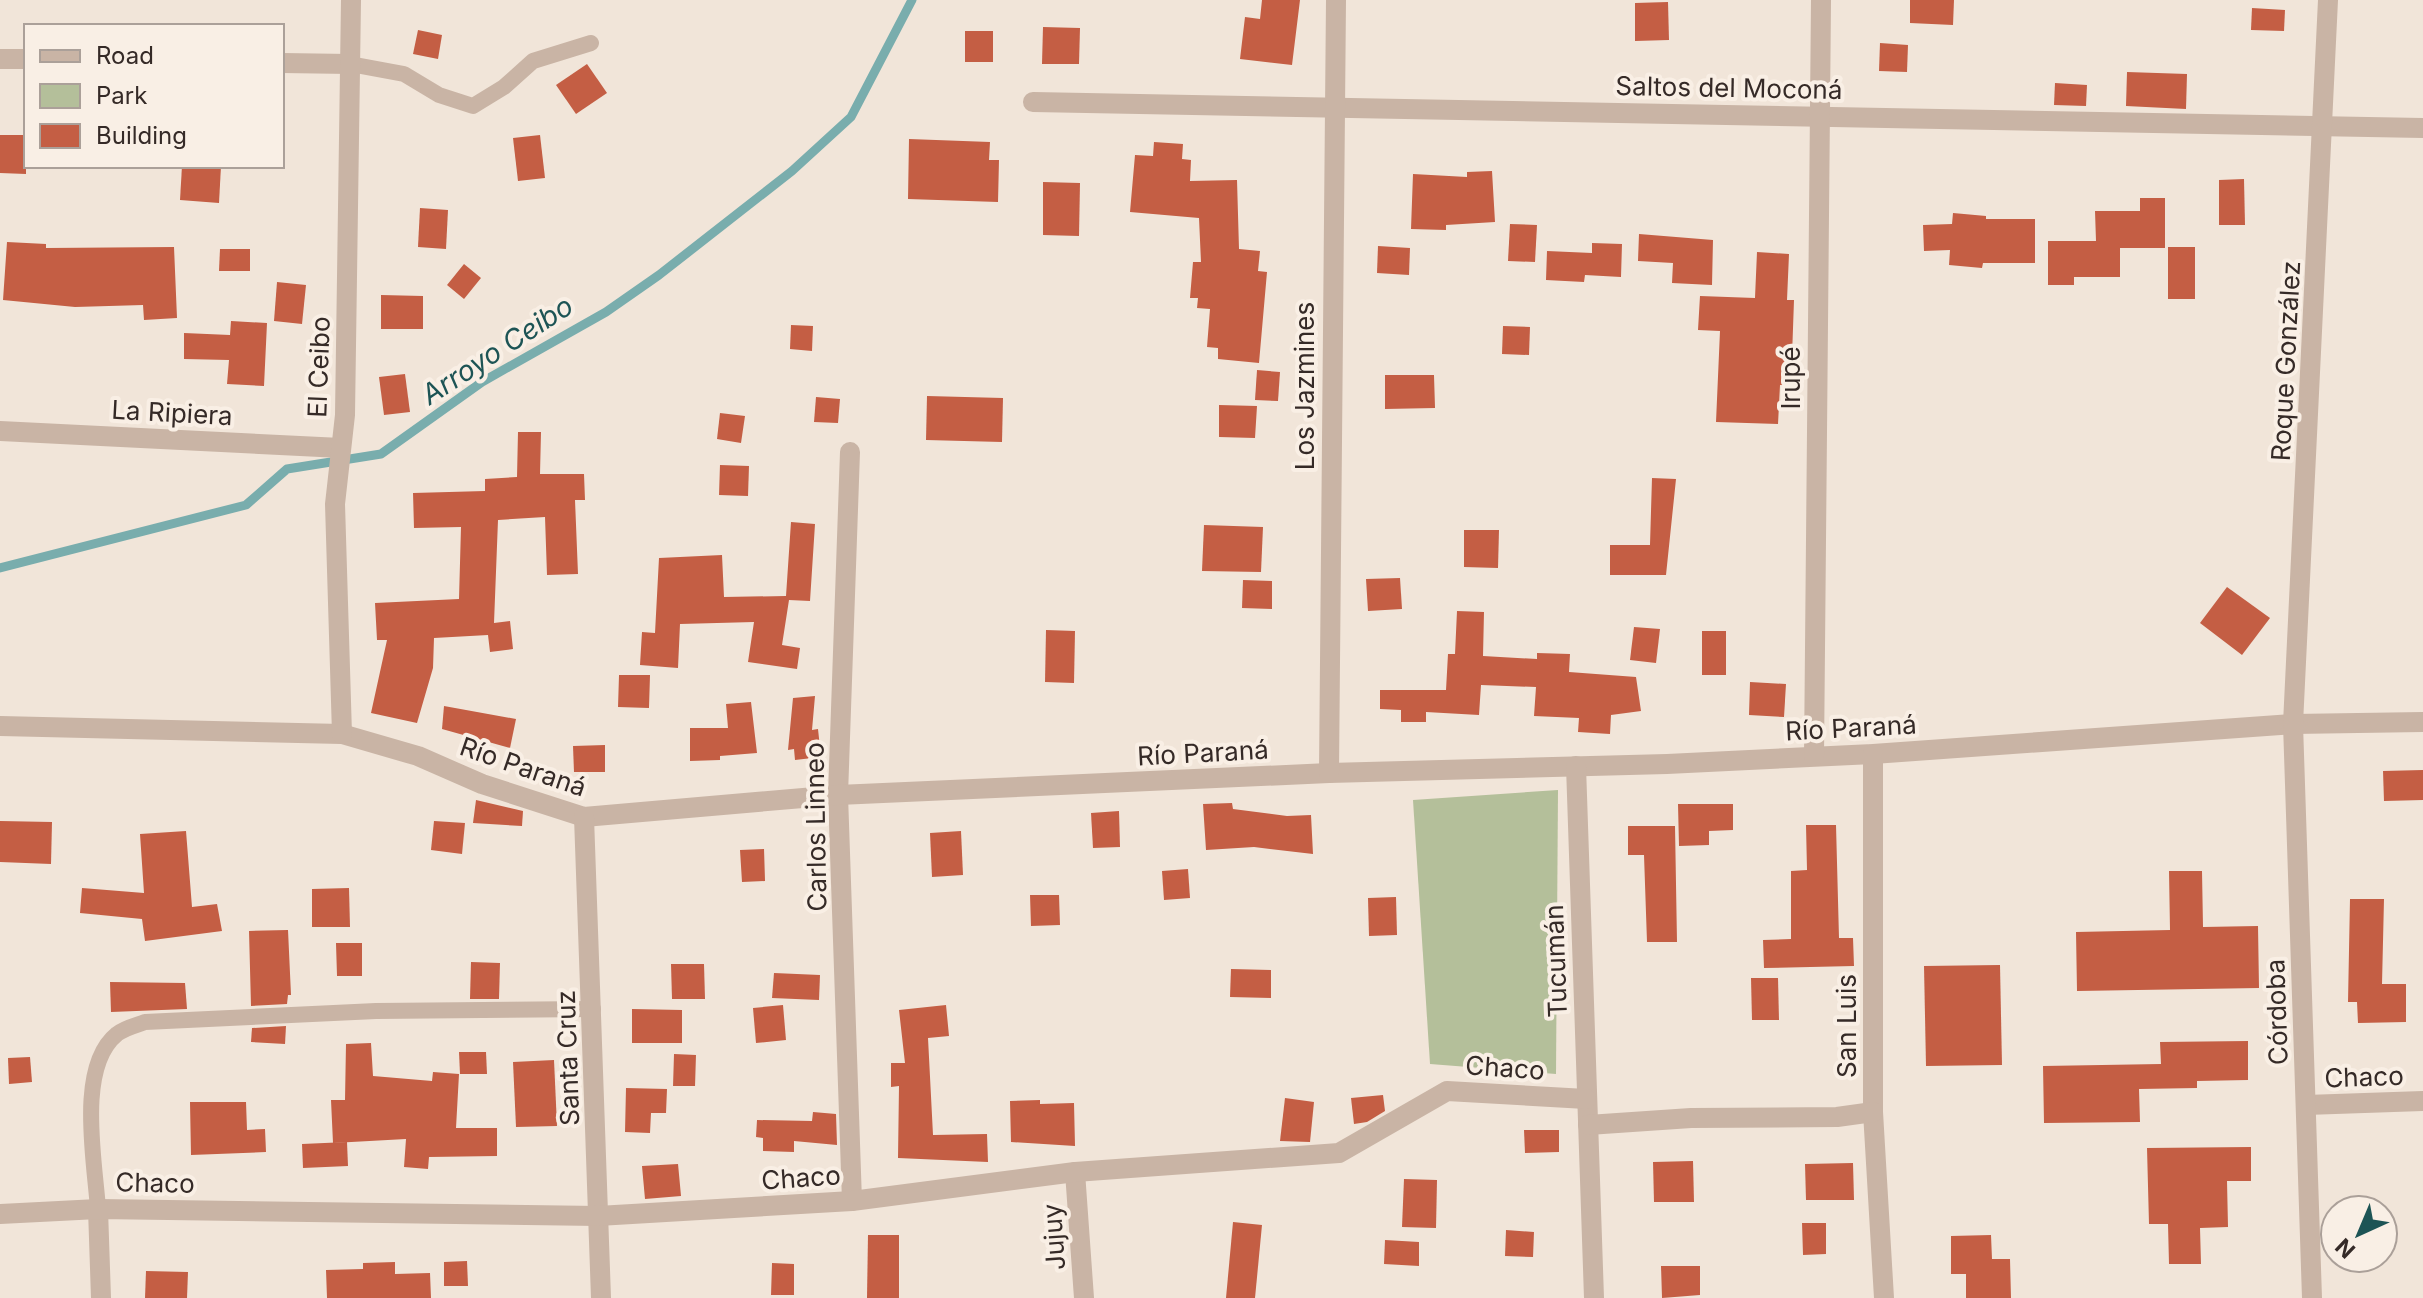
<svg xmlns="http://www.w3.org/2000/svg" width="2423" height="1298" font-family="Inter,sans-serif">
  <rect width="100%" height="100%" fill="#f1e5d9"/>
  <!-- green -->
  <path fill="#b4bf9a" d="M1558,790L1556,1074L1430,1064L1413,800Z"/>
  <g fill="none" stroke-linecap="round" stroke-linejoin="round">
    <!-- stream -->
    <path stroke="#79adad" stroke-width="9" d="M0,568L246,505L287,469L381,454L482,382L606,312L659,275L792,171L851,117L912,0"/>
  </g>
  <!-- building -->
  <g fill="#c45e44">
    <path d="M1262,0H1300L1292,65L1240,59L1245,17L1260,19Z"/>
    <path d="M1910,0H1954L1953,25L1910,23Z"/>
    <path d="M1668,2L1669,40L1635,41V3Z"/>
    <path d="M2252,8L2285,10L2284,31L2251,30Z"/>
    <path d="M1043,27L1080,28L1079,64H1042Z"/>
    <path d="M418,30L442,35L438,59L413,54Z"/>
    <rect x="965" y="31" width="28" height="31"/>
    <path d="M1880,43L1908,45L1907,72L1879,71Z"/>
    <path d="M587,64L607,93L576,114L556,85Z"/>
    <path d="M2127,72L2187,74L2186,109L2126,106Z"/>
    <path d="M2055,83L2087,85L2086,106L2054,105Z"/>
    <path d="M0,135H26V174L0,173Z"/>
    <path d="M540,135L545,178L518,181L513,138Z"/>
    <path d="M909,139L990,142L989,160H999L998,202L908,199Z"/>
    <path d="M1154,142L1183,144L1182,159L1191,160L1190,181L1237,180L1239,249L1260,251L1258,271L1267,272L1259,363L1218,359V348L1207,347L1210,309L1197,308L1198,298H1190L1193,262H1201L1199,218L1130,212L1135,155L1153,156Z"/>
    <path d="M182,166H221L219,203L180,200Z"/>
    <path d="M1492,171L1495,222L1446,225V230L1411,229L1413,174L1467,177V172Z"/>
    <path d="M2244,179L2245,225H2219V180Z"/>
    <path d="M1043,182L1080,183L1079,236L1043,235Z"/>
    <path d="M2140,198H2165V248H2120V277H2074V285H2048V241H2096L2095,211H2140Z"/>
    <path d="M420,208L448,210L446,249L418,247Z"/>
    <path d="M1953,213L1986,216V219H2035V263H1983L1982,268L1949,265L1950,250L1924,251L1923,225L1952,224Z"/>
    <path d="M1510,224L1537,225L1535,262L1508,261Z"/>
    <path d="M1639,234L1713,240L1712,285L1672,283L1673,263L1638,261Z"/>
    <path d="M7,242L46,244V248L174,247L177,318L144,320L143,305L75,307L3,300Z"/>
    <path d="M1592,243L1622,244L1621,277L1585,275L1584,282L1546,280L1547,251L1592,253Z"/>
    <path d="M1378,246L1410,248L1409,275L1377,273Z"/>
    <rect x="2168" y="247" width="27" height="52"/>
    <path d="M220,249H250V271H219Z"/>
    <path d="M1757,252L1789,254L1787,300H1794L1791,385H1780L1778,424L1716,422L1720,331L1698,330L1700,296L1755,298Z"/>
    <path d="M464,264L481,278L464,299L447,285Z"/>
    <path d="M277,282L306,285L302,324L274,321Z"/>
    <path d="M381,295L423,296V329H381Z"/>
    <path d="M231,321L267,323L264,386L227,384L229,360L184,359V333L230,335Z"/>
    <path d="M791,325L813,326L812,351L790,349Z"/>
    <path d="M1503,326L1530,327L1529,355L1502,354Z"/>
    <path d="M1257,370L1280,372L1278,401L1255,400Z"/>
    <path d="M405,374L410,412L384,415L379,377Z"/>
    <path d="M1385,375H1434L1435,408L1385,409Z"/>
    <path d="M927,396L1003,398L1002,442L926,440Z"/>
    <path d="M816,397L840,399L838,423L814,422Z"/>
    <path d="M1219,405L1257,406L1255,438L1219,437Z"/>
    <path d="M720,413L745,416L741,443L717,439Z"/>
    <path d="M518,432H541L540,474H584L585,500H575L578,574L547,575L545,517L498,520L494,623L510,621L513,649L490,652L488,635L434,638L433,668L417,723L371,713L387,640H377L375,603L459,599L461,527L414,528L413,493L485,491V479L517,477Z"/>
    <path d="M720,465L749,466L748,496L719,495Z"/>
    <path d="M1652,478L1676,479L1666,575H1610V545H1650Z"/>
    <path d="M791,522L815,524L810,601L789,600L782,645L800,648L797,669L748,662L754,622L680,624L678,668L640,665L642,632L655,633L659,558L722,555L724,597L786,596Z"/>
    <path d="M1204,525L1263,527L1261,572L1202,571Z"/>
    <path d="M1464,530H1499L1498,568L1464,567Z"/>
    <path d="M1400,578L1402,609L1368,611L1366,579Z"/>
    <path d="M1243,580L1272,581V609L1242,608Z"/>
    <path d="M2227,587L2270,618L2242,655L2200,623Z"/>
    <path d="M1457,611L1484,612L1483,656L1537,659V653L1570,654L1569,672L1636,677L1641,711L1611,715L1610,734L1578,732L1579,718L1534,716L1536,687L1481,685L1479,715L1426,712V722H1401V710L1380,709V690H1446L1448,654H1455Z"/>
    <path d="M1634,627L1660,629L1656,663L1630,660Z"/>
    <path d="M1046,630L1075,631L1074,683L1045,682Z"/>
    <rect x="1702" y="631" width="24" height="44"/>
    <path d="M619,675H650L649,708L618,707Z"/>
    <path d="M1750,682L1786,684L1784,717L1749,715Z"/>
    <path d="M815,696L812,730L818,729L821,757L795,760L794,749L788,750L793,698Z"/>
    <path d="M751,702L757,753L720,756V760L690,761V728H728L726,704Z"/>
    <path d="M444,706L516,719L510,748L442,729Z"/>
    <path d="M605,745V772H574L573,746Z"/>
    <path d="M2423,770V800L2384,801L2383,771Z"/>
    <path d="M476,800L523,811L522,826L473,823Z"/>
    <path d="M1232,803L1233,809L1287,816L1311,815L1313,854L1254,847L1206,850L1203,804Z"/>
    <path d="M1678,804H1733V830L1709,831V845L1679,846Z"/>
    <path d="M1119,811L1120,847L1093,848L1091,813Z"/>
    <path d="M0,821L52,822L51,864L0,862Z"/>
    <path d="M434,821L465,823L462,854L431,850Z"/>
    <path d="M1806,825H1836L1839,938H1853L1854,966L1764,968L1763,940L1791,939V871L1807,870Z"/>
    <path d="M1628,826H1675L1677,942H1647L1644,855H1628Z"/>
    <path d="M186,831L192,907L217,904L222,931L145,941L142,919L80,913L82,888L144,893L140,834Z"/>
    <path d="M961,831L963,875L932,877L930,833Z"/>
    <path d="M764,849L765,881L742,882L740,850Z"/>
    <path d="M1188,869L1190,898L1164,900L1162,871Z"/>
    <path d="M2169,871H2202L2203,927L2258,926L2259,988L2077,991L2076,932L2170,930Z"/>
    <path d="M349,888L350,927H312V889Z"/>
    <path d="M1030,895H1059L1060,925L1031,926Z"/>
    <path d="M1396,897L1397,935L1369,936L1368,898Z"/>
    <path d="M2350,899H2384L2382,984H2406V1022L2358,1023L2357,1002H2348Z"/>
    <path d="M288,930L291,995H288L287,1004L251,1006L249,931Z"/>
    <path d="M336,943H362V976H337Z"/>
    <path d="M471,962L500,963L499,999H470Z"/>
    <path d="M671,964H704L705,999H672Z"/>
    <path d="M2000,965L2002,1065L1926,1066L1924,966Z"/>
    <path d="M1231,969L1271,970V998L1230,997Z"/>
    <path d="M774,973L820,975L819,1000L772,998Z"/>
    <path d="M1751,978H1778L1779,1020H1752Z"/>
    <path d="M110,982L185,983L187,1009L111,1012Z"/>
    <path d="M783,1005L786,1040L756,1043L753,1008Z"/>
    <path d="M946,1005L949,1036L928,1038L933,1135L987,1134L988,1162L898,1158L899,1086L891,1087V1063H905L899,1010Z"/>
    <path d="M632,1009L682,1010V1043H632Z"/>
    <path d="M286,1026L285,1044L251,1042L252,1028Z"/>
    <path d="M2248,1041V1080L2197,1081V1088L2139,1089L2140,1122L2044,1123L2043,1066L2161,1064L2160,1042Z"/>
    <path d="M371,1043L373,1076L432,1081L433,1072L459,1074L456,1128H497V1156L429,1157L428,1169L404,1167L406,1139L333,1143L331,1100H345L346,1044Z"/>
    <path d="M459,1052H486L487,1074H460Z"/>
    <path d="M674,1054L696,1055L695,1086H673Z"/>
    <path d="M30,1057L32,1082L9,1084L8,1058Z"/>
    <path d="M554,1060L557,1126L516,1127L513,1062Z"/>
    <path d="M626,1088L667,1089L666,1113H651L650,1133L625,1132Z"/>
    <path d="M1383,1095L1385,1111L1367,1122L1354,1124L1351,1098Z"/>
    <path d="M1285,1098L1314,1102L1310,1142L1280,1141Z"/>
    <path d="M1040,1100V1104L1074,1103L1075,1146L1011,1142L1010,1101Z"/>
    <path d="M190,1102H246L247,1130L265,1129L266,1152L191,1155Z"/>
    <path d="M813,1112L836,1114L837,1145L794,1141V1152L763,1151V1138L756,1137L757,1120L812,1121Z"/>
    <path d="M1524,1130H1559V1152L1525,1153Z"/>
    <path d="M347,1142L348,1166L303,1168L302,1144Z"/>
    <path d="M2251,1147V1181H2227L2228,1227L2200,1228L2201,1264H2169L2168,1224H2149L2147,1148Z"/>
    <path d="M1693,1161L1694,1202H1654L1653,1162Z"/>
    <path d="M1853,1163L1854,1200H1806L1805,1164Z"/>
    <path d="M678,1164L681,1196L645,1199L642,1166Z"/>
    <path d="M1404,1179L1437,1180L1436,1228L1402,1227Z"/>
    <path d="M1233,1222L1262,1225L1255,1298H1226Z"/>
    <path d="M1802,1223H1826V1254L1803,1255Z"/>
    <path d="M1506,1230L1534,1232L1533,1257L1505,1256Z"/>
    <path d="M868,1235H899V1298H867Z"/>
    <path d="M1991,1235L1992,1259H2010L2011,1298H1966V1274H1951V1236Z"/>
    <path d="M1385,1240L1419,1242V1266L1384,1264Z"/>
    <path d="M467,1261L468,1286H444V1262Z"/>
    <path d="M395,1262V1274L430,1273L431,1298H327L326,1270L363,1269V1263Z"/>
    <path d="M772,1263L794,1264V1295H771Z"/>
    <path d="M1661,1266H1700V1295L1662,1298Z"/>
    <path d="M146,1271L188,1272L187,1298H145Z"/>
  </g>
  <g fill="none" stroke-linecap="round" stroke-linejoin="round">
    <!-- lane -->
    <g stroke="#c9b4a5" stroke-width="16">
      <path d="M350,64L404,74L439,95L473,106L504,87L533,61L591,43"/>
      <path d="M98,1209C95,1162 76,1067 117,1034C124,1028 137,1025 145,1022L376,1011L593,1009"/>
    </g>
    <!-- street -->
    <g stroke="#c9b4a5" stroke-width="20">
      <path d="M0,59H26"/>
      <path d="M282,63L350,64"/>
      <path d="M1033,102L2423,128"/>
      <path d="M0,431L341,448"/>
      <path d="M850,452L838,795L852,1201"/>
      <path d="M0,726L342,734L418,756L482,784L584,817L838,795L1329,773L1667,764L1873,754L2293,724L2423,722"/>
      <path d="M342,734L335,504L345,415L351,0"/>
      <path d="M1873,754V1112L1884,1298"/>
      <path d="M1814,756L1821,0"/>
      <path d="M1576,766L1594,1298"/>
      <path d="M1329,773L1336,0"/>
      <path d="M584,817L601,1298"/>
      <path d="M2306,1105L2423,1101"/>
      <path d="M1588,1125L1691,1118L1837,1117L1873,1112"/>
      <path d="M1075,1172L1084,1298"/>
      <path d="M98,1209L101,1298"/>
      <path d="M0,1214L98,1209L598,1216L852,1201L1075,1172L1339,1153L1447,1091L1586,1099"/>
      <path d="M2312,1298L2293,724L2328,0"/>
    </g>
  </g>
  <g text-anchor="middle" stroke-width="8" stroke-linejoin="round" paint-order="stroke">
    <!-- street labels -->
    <g font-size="26" fill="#352a27" stroke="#f9efe5">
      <text transform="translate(1729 88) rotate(1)" y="9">Saltos del Moconá</text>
      <text transform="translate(2286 361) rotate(-87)" y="9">Roque González</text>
      <text transform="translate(319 367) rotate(-88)" y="9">El Ceibo</text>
      <text transform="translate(1791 378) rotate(-90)" y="9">Irupé</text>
      <text transform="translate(1305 386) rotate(-90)" y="9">Los Jazmines</text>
      <text transform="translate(172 413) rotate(3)" y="9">La Ripiera</text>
      <text transform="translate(1851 728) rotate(-3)" y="9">Río Paraná</text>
      <text transform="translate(1203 753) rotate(-3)" y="9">Río Paraná</text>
      <text transform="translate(523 767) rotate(19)" y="9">Río Paraná</text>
      <text transform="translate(816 827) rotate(-91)" y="9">Carlos Linneo</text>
      <text transform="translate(1556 961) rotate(-92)" y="9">Tucumán</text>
      <text transform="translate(2277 1012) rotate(-92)" y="9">Córdoba</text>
      <text transform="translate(1847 1026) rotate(-90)" y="9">San Luis</text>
      <text transform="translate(568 1058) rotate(-92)" y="9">Santa Cruz</text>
      <text transform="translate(1505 1068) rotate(4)" y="9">Chaco</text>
      <text transform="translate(2364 1077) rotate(-2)" y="9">Chaco</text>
      <text transform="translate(801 1178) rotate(-4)" y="9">Chaco</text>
      <text transform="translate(155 1183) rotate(1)" y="9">Chaco</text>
      <text transform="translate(1054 1237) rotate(-94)" y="9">Jujuy</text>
    </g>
    <!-- water labels -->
    <g font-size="28" font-style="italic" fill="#1d5455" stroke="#f9efe5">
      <text transform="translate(497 350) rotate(-33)" y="10">Arroyo Ceibo</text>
    </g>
  </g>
  <!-- legend -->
  <rect x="24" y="24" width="260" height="144" fill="#f9efe5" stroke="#aba099" stroke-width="2"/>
  <rect x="40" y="50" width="40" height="12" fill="#c9b4a5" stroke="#aba099" stroke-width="2"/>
  <text x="96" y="64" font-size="24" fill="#352a27">Road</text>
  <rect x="40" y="84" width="40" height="24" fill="#b4bf9a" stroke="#aba099" stroke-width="2"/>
  <text x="96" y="104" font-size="24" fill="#352a27">Park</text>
  <rect x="40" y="124" width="40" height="24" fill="#c45e44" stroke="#aba099" stroke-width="2"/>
  <text x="96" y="144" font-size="24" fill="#352a27">Building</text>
  <!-- north arrow -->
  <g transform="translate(2359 1234) rotate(224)"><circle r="38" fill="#f9efe5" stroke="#aba099" stroke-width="2"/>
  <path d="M0-6L14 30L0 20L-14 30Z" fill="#1d5455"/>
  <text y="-12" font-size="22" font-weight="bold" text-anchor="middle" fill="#352a27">N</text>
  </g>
</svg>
